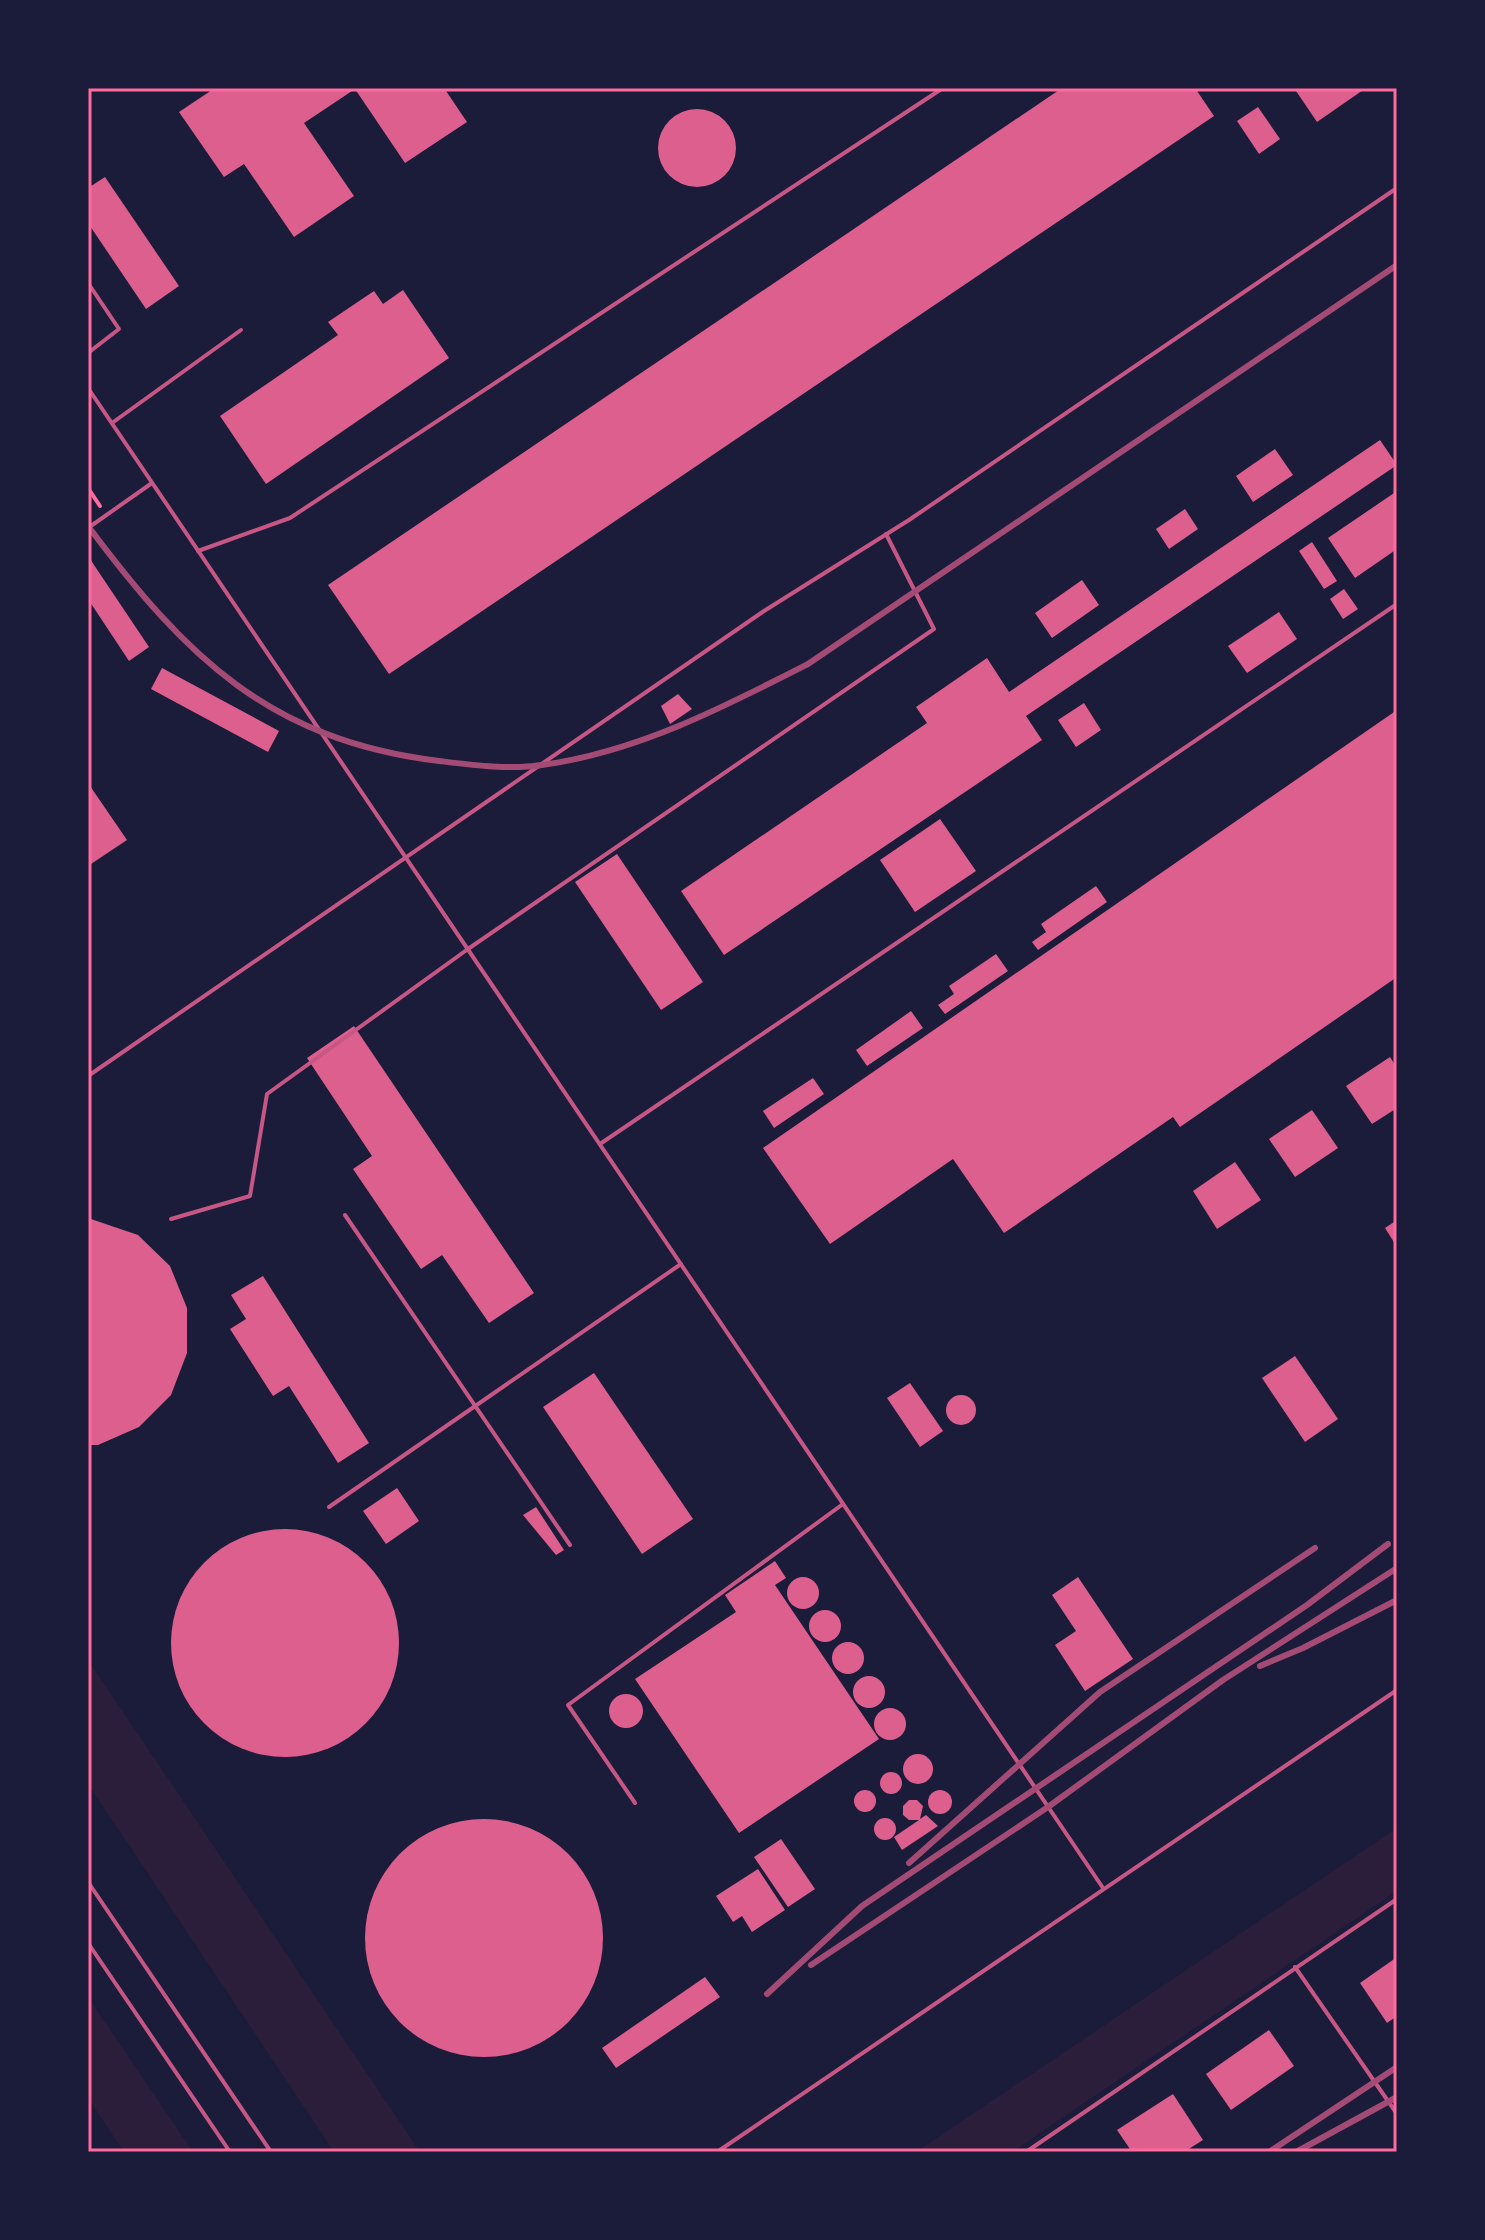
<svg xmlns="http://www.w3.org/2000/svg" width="1485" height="2240" font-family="'Noto Serif',serif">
  <rect width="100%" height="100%" fill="#1b1b3a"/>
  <!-- green -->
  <g fill="#2a1e3b">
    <path d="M88,1660L420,2152H334L88,1784Z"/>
    <path d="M1397,1828V1891L1012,2152H916Z"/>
    <path d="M88,1997L193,2152H124L88,2098Z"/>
  </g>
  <!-- building -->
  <g fill="#dd5f8e">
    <path d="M215,88H444L467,122L405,163L355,89L304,123L354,196L294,237L244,164L224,177L179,112Z"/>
    <path d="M1062,88H1195L1214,116L389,674L328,585Z"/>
    <path d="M1294,88H1366L1317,122Z"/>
    <path d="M1258,107L1280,139L1259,154L1237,121Z"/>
    <circle cx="697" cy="148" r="39"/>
    <path d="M105,177L179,286L146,309L88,223V188Z"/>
    <path d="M403,290L449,358L266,484L220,416L338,335L328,322L374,291L383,304Z"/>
    <path d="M1380,440L1397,465L1026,716L1042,740L724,955L681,891L927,723L916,707L987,658L1009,692Z"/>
    <path d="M1275,449L1293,475L1253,502L1236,476Z"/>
    <path d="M1397,491V549L1355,578L1328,538Z"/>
    <path d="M1185,509L1198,529L1169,549L1156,529Z"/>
    <path d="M1312,542L1337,581L1324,589L1299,551Z"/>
    <path d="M88,556L149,647L129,661L88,599Z"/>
    <path d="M1082,580L1099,605L1052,638L1035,613Z"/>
    <path d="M1344,589L1358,609L1343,619L1330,599Z"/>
    <path d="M1279,612L1297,639L1247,673L1228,646Z"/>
    <path d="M162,668L279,731L268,752L151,689Z"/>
    <path d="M678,694L692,709L670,724L661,706Z"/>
    <path d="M1084,703L1101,730L1076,747L1058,720Z"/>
    <path d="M1397,710V977L1180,1127L1173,1117L1004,1233L953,1159L830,1244L763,1148Z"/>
    <path d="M88,783L127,840L88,866Z"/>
    <path d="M940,819L976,871L915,912L880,860Z"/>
    <path d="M617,854L703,982L661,1010L575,882Z"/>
    <path d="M1096,886L1107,902L1038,950L1032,942L1046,932L1041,924Z"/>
    <path d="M996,954L1008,971L945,1014L938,1005L954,994L949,986Z"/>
    <path d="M911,1011L923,1028L867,1066L856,1050Z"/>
    <path d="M354,1026L534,1293L489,1323L442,1255L421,1269L353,1169L372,1156L307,1058Z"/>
    <path d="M1390,1057L1397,1068V1108L1372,1124L1346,1086Z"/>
    <path d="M813,1078L824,1094L774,1128L763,1111Z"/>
    <path d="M1312,1110L1338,1148L1295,1177L1269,1139Z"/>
    <path d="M1235,1162L1261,1200L1217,1229L1193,1191Z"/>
    <path d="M88,1218L138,1235L170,1266L187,1308V1353L171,1395L139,1427L98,1445H88Z"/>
    <path d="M1397,1220V1247L1385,1228Z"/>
    <path d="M263,1276L369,1443L338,1463L289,1386L273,1396L230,1329L246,1319L231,1295Z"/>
    <path d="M1295,1356L1338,1419L1305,1442L1262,1378Z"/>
    <path d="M594,1373L693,1519L642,1554L543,1407Z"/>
    <path d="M910,1383L943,1431L920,1447L887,1398Z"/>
    <circle cx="961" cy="1410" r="15"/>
    <path d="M397,1488L419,1521L386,1544L363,1511Z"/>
    <path d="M536,1507L564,1550L556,1555L523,1515Z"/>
    <circle cx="285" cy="1643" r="114"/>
    <path d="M775,1561L786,1578L775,1585L879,1739L739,1833L635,1679L736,1612L725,1595Z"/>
    <path d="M1078,1577L1133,1659L1085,1691L1055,1645L1076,1631L1052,1595Z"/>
    <circle cx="803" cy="1593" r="16"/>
    <circle cx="825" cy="1626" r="16"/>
    <circle cx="848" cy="1658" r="16"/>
    <circle cx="869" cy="1692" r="16"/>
    <circle cx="626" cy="1711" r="17"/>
    <circle cx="890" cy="1724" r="16"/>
    <circle cx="918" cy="1769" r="15"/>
    <circle cx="891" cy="1783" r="11"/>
    <circle cx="940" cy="1802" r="12"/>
    <circle cx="865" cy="1801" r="11"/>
    <path d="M909,1800H917L923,1806L920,1819L926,1815L938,1826L902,1850L894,1837L919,1820H909L903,1815V1806Z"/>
    <circle cx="885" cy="1829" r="11"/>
    <circle cx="484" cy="1938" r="119"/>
    <path d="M781,1839L815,1889L788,1907L754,1857Z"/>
    <path d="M758,1869L785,1910L752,1932L742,1916L733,1922L716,1896Z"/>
    <path d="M1397,1957V2016L1387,2023L1360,1983Z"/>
    <path d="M705,1977L720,1997L616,2068L602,2048Z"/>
    <path d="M1269,2030L1294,2066L1231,2110L1206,2074Z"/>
    <path d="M1173,2094L1203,2140L1184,2152H1132L1117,2130Z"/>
  </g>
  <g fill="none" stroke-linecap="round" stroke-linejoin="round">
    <!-- path -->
    <path stroke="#ff6b9d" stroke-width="4" d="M88,488L100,506"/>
    <!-- service -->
    <g stroke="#c65784" stroke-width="4">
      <path d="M88,283L119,329L88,353"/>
      <path d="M88,388L1103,1888"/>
      <path d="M112,423L241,330"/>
      <path d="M88,528L152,483"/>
      <path d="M198,551L290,518L943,88"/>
      <path d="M88,1076L764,611L909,520L1397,188"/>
      <path d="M600,1144L1397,604"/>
      <path d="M345,1215L570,1545"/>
      <path d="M171,1219L250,1196L267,1094L468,949L934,629L886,534"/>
      <path d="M329,1507L681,1264"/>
      <path d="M635,1803L568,1705L843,1504"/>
      <path d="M88,1882L271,2152"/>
      <path d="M88,1943L230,2152"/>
      <path d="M1295,1967L1397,2114"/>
      <path d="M717,2152L1397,1690"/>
      <path d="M1026,2152L1397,1899"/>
    </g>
    <!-- rail -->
    <g stroke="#a44b75" stroke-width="6">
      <path d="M88,526C186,657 269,740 439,761C472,765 509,770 542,765C637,752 724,707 808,664L1397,265"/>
      <path d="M1260,1666L1303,1648L1397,1600"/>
      <path d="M909,1863L1100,1692L1315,1548"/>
      <path d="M811,1965L1048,1807L1223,1680L1397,1568"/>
      <path d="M767,1994L862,1906L1307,1605L1388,1544"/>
      <path d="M1269,2152L1397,2067"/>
      <path d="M1296,2152L1397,2097"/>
    </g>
  </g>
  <!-- border -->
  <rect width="1485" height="2240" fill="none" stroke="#1b1b3a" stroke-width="180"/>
  <rect x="90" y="90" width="1305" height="2060" fill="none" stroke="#ff6b9d" stroke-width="3"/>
</svg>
